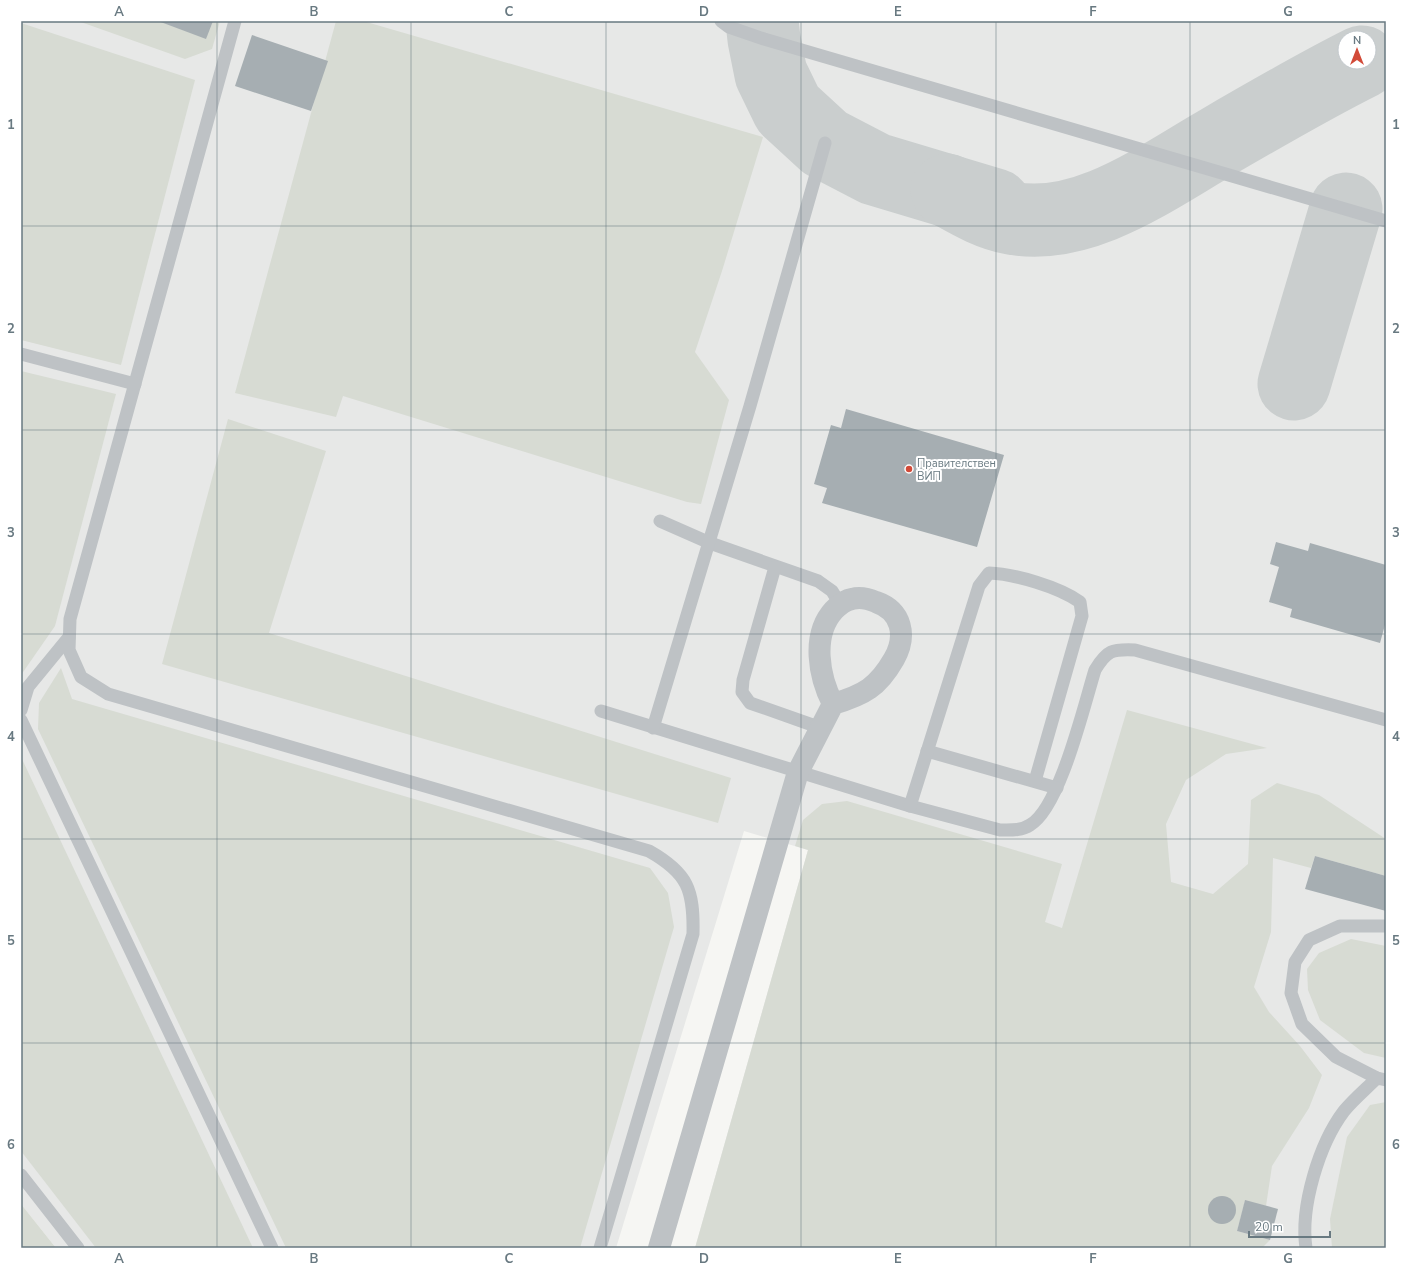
<svg xmlns="http://www.w3.org/2000/svg" width="1407" height="1269" font-family="'Nunito Sans',sans-serif">
  <rect width="100%" height="100%" fill="#f6f6f3"/>
  <!-- built -->
  <path fill="#e7e8e7" fill-rule="evenodd" d="M21,21H1386V1248H695L808,850L744,831L616,1248H56L21,1204ZM1345,38H1369V62H1345Z"/>
  <!-- green -->
  <g fill="#d7dbd3">
    <path d="M78,21H220L212,49L185,59Z"/>
    <path d="M336,21H363L763,137L722,271L695,352L729,400L701,504L687,502L343,396L336,417L235,393Z"/>
    <path d="M21,23L195,80L121,365L21,340Z"/>
    <path d="M21,371L116,394L55,626L21,675Z"/>
    <path d="M228,419L326,451L269,633L731,778L718,823L162,664Z"/>
    <path d="M61,668L72,699L650,868L668,893L674,927L580,1248H286L38,729L39,703Z"/>
    <path d="M1127,710L1267,748L1226,754L1186,780L1166,824L1171,882L1213,894L1248,864L1251,800L1277,783L1319,795L1386,839V876L1315,856L1311,868L1273,858L1271,932L1254,987L1269,1012L1300,1046L1322,1075L1309,1108L1272,1166L1266,1206L1245,1201L1237,1231L1270,1240L1262,1248H695L808,850L795,846L803,820L822,804L847,801L1062,864L1045,922L1062,928Z"/>
    <path d="M21,757L253,1248H96L21,1151Z"/>
    <path d="M1351,939L1386,946V1058L1364,1053L1320,1020L1308,990L1307,969L1319,953Z"/>
    <path d="M1386,1102V1248H1332L1330,1219L1347,1137L1370,1105Z"/>
    <path d="M21,1204L56,1248H21Z"/>
  </g>
  <g fill="none" stroke-linecap="round" stroke-linejoin="round">
    <!-- taxiway -->
    <g stroke="#cacece" stroke-width="73">
      <path d="M762,21L764,39L771,74L788,109L825,143L875,169L995,205"/>
      <path d="M947,190C967,201 988,214 1011,218C1083,232 1157,177 1216,143C1264,115 1312,87 1362,62"/>
      <path d="M1294,384L1346,209"/>
    </g>
  </g>
  <!-- building -->
  <g fill="#a6aeb2">
    <path d="M158,21H213L206,39Z"/>
    <path d="M252,35L328,61L311,111L235,86Z"/>
    <path d="M846,409L1004,455L977,547L822,503L827,488L814,484L831,425L841,428Z"/>
    <path d="M1276,542L1308,551L1310,543L1386,565V621L1380,643L1290,617L1292,609L1269,602L1279,567L1270,564Z"/>
    <path d="M1315,856L1386,876V911L1305,889Z"/>
    <circle cx="1222" cy="1210" r="14"/>
    <path d="M1245,1200L1278,1209L1270,1240L1237,1231Z"/>
  </g>
  <g fill="none" stroke-linecap="round" stroke-linejoin="round">
    <!-- lane -->
    <g stroke="#bec2c5" stroke-width="13">
      <path d="M235,21L70,619L69,650L81,677L108,694L649,851C688,873 694,890 693,934L600,1248"/>
      <path d="M721,21L729,27L764,39L1386,221"/>
      <path d="M21,354L135,384"/>
      <path d="M660,521L710,543L818,581L832,591L840,604"/>
      <path d="M775,567L743,680L742,692L750,703L821,728"/>
      <path d="M21,710L28,687L69,637"/>
      <path d="M601,711L910,806L1000,830C1010,830 1021,831 1030,825C1060,808 1084,705 1095,670C1107,650 1112,649 1135,650L1386,720"/>
      <path d="M21,720L272,1248"/>
      <path d="M653,728L750,406L825,143"/>
      <path d="M927,751L1057,788"/>
      <path d="M910,806L979,586L989,573C1015,574 1059,587 1080,602L1082,616L1035,781"/>
      <path d="M1377,1078L1336,1057L1302,1024L1291,993L1295,962L1309,940L1340,926H1386"/>
      <path d="M21,1175L78,1248"/>
      <path d="M1306,1248C1300,1207 1319,1144 1344,1111C1354,1099 1366,1089 1377,1078L1386,1080"/>
    </g>
    <!-- street -->
    <path stroke="#bec2c5" stroke-width="22" d="M659,1248L798,772L833,704C864,695 878,687 894,659C907,636 902,611 876,602C869,599 859,597 852,599C845,600 839,605 834,610C811,635 819,677 833,704"/>
  </g>
  <!-- grid -->
  <path fill="none" stroke="#687981" stroke-width="1" stroke-opacity="0.55" d="M217,21V1248M411,21V1248M606,21V1248M801,21V1248M996,21V1248M1190,21V1248M21,226H1386M21,430H1386M21,634H1386M21,839H1386M21,1043H1386"/>
  <!-- markers -->
  <circle fill="#d24a38" stroke="#fff" stroke-width="1.5" cx="909" cy="469" r="4"/>
  <g text-anchor="middle" stroke-width="4" stroke-linejoin="round" paint-order="stroke">
    <!-- poi labels -->
    <g font-size="11" fill="#687981" stroke="#fff" text-anchor="start">
      <text x="917" y="467">Правителствен<tspan x="917" dy="13">ВИП</tspan></text>
    </g>
  </g>
  <!-- border -->
  <rect width="1407" height="1269" fill="none" stroke="#ffffff" stroke-width="44"/>
  <!-- north arrow -->
  <g transform="translate(1357 50)"><circle r="19" fill="#ffffff" stroke="#c3c9cd"/>
  <path d="M0-3L7 15L0 10L-7 15Z" fill="#d24a38"/>
  <text y="-6" font-size="11" font-weight="bold" text-anchor="middle" fill="#687981">N</text>
  </g>
  <!-- scale -->
  <path d="M1249 1231v6h81v-6" fill="none" stroke="#687981" stroke-width="2"/>
  <text x="1255" y="1231" font-size="12" fill="#687981" stroke="#ffffff" stroke-width="3" paint-order="stroke">20 m</text>
  <rect x="22" y="22" width="1363" height="1225" fill="none" stroke="#687981" stroke-width="1.5"/>
  <g font-size="13" text-anchor="middle" font-weight="bold" fill="#687981">
    <text x="119" y="16">A</text>
    <text x="314" y="16">B</text>
    <text x="509" y="16">C</text>
    <text x="704" y="16">D</text>
    <text x="898" y="16">E</text>
    <text x="1093" y="16">F</text>
    <text x="1288" y="16">G</text>
    <text x="11" y="129">1</text>
    <text x="1396" y="129">1</text>
    <text x="11" y="333">2</text>
    <text x="1396" y="333">2</text>
    <text x="11" y="537">3</text>
    <text x="1396" y="537">3</text>
    <text x="11" y="741">4</text>
    <text x="1396" y="741">4</text>
    <text x="11" y="945">5</text>
    <text x="1396" y="945">5</text>
    <text x="11" y="1149">6</text>
    <text x="1396" y="1149">6</text>
    <text x="119" y="1263">A</text>
    <text x="314" y="1263">B</text>
    <text x="509" y="1263">C</text>
    <text x="704" y="1263">D</text>
    <text x="898" y="1263">E</text>
    <text x="1093" y="1263">F</text>
    <text x="1288" y="1263">G</text>
  </g>
</svg>
